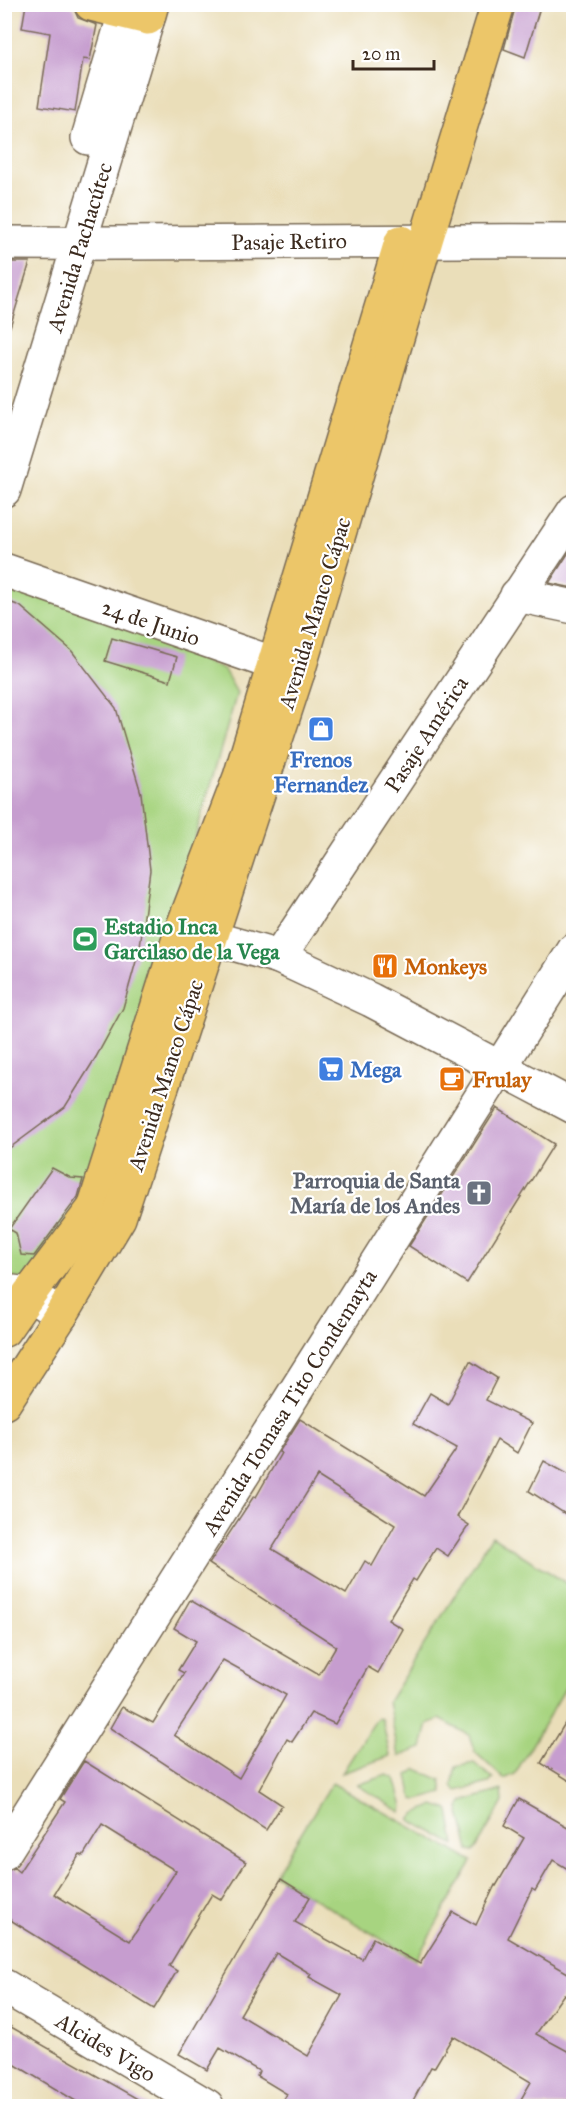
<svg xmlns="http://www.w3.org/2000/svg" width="578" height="2111" font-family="'IM FELL Great Primer',serif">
  <rect width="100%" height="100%" fill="#fff"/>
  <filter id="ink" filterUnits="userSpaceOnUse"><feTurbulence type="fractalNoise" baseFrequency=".0167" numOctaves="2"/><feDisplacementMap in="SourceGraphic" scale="12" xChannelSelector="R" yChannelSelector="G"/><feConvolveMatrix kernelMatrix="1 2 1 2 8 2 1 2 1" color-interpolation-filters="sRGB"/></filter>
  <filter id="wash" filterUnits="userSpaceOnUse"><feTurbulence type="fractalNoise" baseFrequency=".008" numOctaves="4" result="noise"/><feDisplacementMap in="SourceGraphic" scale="24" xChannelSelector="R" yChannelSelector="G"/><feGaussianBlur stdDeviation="1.35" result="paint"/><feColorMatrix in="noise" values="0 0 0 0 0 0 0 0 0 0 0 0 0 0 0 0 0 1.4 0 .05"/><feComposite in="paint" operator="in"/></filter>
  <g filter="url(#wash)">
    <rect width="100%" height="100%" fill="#eadeb9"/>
    <!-- green -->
    <g fill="#a7d480" stroke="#717f4f" stroke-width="1.5">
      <path d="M4,574L224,670L237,693L94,1185L25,1280L4,1276Z"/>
      <path d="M492,1536L574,1588L573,1675L515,1774L504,1779L475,1752L469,1735L440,1719L428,1724L422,1748L399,1756L388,1702Z"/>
      <path d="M377,1718L382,1719L390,1756L342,1773Z"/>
      <path d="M474,1763L493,1779L489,1783L457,1791L452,1786L456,1767Z"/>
      <path d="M417,1769L441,1780L443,1793L418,1800L413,1799L408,1775Z"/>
      <path d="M387,1775L395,1778L403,1807L401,1812L357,1785Z"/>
      <path d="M332,1783L472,1861L416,1960L275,1875Z"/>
      <path d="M502,1790L503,1802L474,1852L469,1851L459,1808L462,1802Z"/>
      <path d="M434,1805L449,1810L455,1845L410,1820L416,1813Z"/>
    </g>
    <g id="blocks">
      <!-- building -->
      <g fill="#c69dcf" fill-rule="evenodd">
        <path d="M26,4H61L73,7L78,18L97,25L90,60L83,59L75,112L39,106L50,33L22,28Z"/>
        <path d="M516,4H541L525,57L504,49Z"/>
        <path d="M4,262H30L10,327L4,326Z"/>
        <path d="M573,546V588L549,583Z"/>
        <path d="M4,600L20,606L71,650L116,708L141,793L150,870L140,947L123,1008L96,1057L65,1107L4,1152Z"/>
        <path d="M112,638L177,657L170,681L105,661Z"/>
        <path d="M497,1108L554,1144L467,1283L409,1246Z"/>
        <path d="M52,1168L71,1178L83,1179L78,1197L34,1256L21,1255L16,1233L9,1229Z"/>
        <path d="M470,1361L497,1378L486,1400L532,1423L517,1453L497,1440L457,1517L469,1525L448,1556L436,1548L416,1581L413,1579L388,1620L403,1629L378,1673L368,1667L335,1724L311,1713L292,1742L287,1739L259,1790L282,1805L266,1830L110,1728L122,1707L153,1723L184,1673L178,1670L196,1641L174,1628L190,1600L319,1675L336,1646L209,1564L254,1496L256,1497L281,1453L279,1452L300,1419L424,1496L457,1448L413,1424L430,1393L448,1404ZM317,1476L395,1525L372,1566L365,1561L346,1594L272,1549ZM223,1660L286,1695L239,1778L174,1735Z"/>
        <path d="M544,1461L573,1477V1519L529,1491Z"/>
        <path d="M573,1710V1783L541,1763Z"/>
        <path d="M84,1761L246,1862L222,1900L212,1894L169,1966L177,1971L154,2009L4,1916V1872L14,1868L19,1872L65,1802L60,1799ZM102,1825L176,1871L130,1941L54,1894L80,1854L83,1856Z"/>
        <path d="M519,1799L573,1830V1872L553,1860L535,1891L532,1889L508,1938L573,1976V1999L564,1994L536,2034L573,2054V2102L568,2100L564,2106H517L531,2082L453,2036L434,2068L431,2067L410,2106H280L287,2094L257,2076L259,2071L220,2048L207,2070L179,2054L281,1879L310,1897L295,1922L362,1959L373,1938L420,1964L453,1912L476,1925L495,1885L496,1886L524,1838L504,1826ZM276,1953L311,1974L309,1977L342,1995L308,2056L240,2015Z"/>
        <path d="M4,2023L150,2106H84L4,2058Z"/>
      </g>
    </g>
  </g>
  <g filter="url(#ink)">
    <use href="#blocks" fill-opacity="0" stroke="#786954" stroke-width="1.5"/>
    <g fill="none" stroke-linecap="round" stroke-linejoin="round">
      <defs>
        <g id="minor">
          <path d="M88,138L125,13"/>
          <path d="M4,243C194,244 384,240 574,241"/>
          <path d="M4,490L148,18"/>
          <path d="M4,570L298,672"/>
          <path d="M517,595L574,607"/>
          <path d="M184,930L279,957L371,1000L574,1107"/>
          <path d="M279,957L574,511"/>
          <path d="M4,1291L29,1294L61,1315"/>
          <path d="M4,1853L574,950"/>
          <path d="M4,1986L207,2106"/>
        </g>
        <g id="major">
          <path d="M91,4L148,18L152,4"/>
          <path d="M4,1330L29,1294L94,1208L182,929L240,777L401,242"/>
          <path d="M4,1403L61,1315L119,1218L298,672L426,240L498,4"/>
        </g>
      </defs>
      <!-- minor casing -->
      <use href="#minor" stroke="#786954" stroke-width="36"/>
      <!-- major casing -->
      <use href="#major" stroke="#786954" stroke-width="36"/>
      <!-- minor -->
      <use href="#minor" stroke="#fff" stroke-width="33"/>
      <!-- major -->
      <use href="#major" stroke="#ecc669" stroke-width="33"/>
    </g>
  </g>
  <!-- icons -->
  <defs>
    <symbol id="shop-square" viewBox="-11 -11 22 22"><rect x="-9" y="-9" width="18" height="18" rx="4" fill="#3f7fe0" stroke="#fff"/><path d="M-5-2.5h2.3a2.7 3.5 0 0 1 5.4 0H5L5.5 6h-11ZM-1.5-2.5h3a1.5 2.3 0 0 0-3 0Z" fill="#fff"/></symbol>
    <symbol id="stadium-square" viewBox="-11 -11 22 22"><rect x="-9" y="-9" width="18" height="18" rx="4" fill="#2e9e5b" stroke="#fff"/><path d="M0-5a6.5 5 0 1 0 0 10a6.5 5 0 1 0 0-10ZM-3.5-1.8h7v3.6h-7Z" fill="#fff"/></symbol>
    <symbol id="restaurant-square" viewBox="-11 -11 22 22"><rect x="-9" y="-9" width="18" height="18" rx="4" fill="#e8710a" stroke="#fff"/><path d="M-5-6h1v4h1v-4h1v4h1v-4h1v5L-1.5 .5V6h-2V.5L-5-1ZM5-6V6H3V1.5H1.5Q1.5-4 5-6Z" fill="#fff"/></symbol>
    <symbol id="supermarket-square" viewBox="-11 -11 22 22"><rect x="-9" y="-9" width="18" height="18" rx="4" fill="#3f7fe0" stroke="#fff"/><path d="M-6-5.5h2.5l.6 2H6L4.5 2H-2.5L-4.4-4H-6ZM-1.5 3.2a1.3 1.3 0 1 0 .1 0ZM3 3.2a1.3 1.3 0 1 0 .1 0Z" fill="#fff"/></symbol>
    <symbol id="cafe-square" viewBox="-11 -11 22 22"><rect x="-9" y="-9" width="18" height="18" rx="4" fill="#e8710a" stroke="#fff"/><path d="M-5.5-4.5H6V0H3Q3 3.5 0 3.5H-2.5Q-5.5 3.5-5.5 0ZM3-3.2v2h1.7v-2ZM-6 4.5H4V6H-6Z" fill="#fff"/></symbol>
    <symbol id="church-square" viewBox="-11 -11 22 22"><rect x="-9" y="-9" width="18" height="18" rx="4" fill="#6b7280" stroke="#fff"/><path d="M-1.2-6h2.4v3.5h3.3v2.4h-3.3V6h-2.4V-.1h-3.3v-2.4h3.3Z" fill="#fff"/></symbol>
  </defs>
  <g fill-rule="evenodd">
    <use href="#shop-square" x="306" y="714" width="30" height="30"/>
    <use href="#stadium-square" x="70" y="924" width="30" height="30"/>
    <use href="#restaurant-square" x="370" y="951" width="30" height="30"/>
    <use href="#supermarket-square" x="316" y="1054" width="30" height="30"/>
    <use href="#cafe-square" x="437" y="1064" width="30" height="30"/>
    <use href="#church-square" x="464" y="1178" width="30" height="30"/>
  </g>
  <g text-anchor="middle" stroke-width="4.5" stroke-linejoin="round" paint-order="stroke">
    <!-- street labels -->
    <g font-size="22" fill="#3b2a1e" stroke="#fff">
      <text transform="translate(289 241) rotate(-1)" y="8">Pasaje Retiro</text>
      <text transform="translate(79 247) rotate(-73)" y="8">Avenida Pachacútec</text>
      <text transform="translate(314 613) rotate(-73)" y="8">Avenida Manco Cápac</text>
      <text transform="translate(151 622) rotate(19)" y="8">24 de Junio</text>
      <text transform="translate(426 734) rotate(-57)" y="8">Pasaje América</text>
      <text transform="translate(165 1075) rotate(-72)" y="8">Avenida Manco Cápac</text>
      <text transform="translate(289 1402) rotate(-58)" y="8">Avenida Tomasa Tito Condemayta</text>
      <text transform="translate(106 2047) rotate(31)" y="8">Alcides Vigo</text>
    </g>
    <!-- shop labels -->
    <g font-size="22" font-weight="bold" fill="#366cbe" stroke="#fff">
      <text x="321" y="767">Frenos<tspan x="321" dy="25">Fernandez</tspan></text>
      <text x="350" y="1077" text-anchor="start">Mega</text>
    </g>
    <!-- leisure labels -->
    <g font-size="22" font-weight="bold" fill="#27864d" stroke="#fff" text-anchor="start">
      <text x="104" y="934">Estadio Inca<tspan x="104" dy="25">Garcilaso de la Vega</tspan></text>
    </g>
    <!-- food labels -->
    <g font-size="22" font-weight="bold" fill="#c56008" stroke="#fff" text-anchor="start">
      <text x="404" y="974">Monkeys</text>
      <text x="472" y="1087">Frulay</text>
    </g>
    <!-- worship labels -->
    <g font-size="22" font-weight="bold" fill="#5b616d" stroke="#fff" text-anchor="end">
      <text x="460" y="1188">Parroquia de Santa<tspan x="460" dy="25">María de los Andes</tspan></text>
    </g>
  </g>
  <!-- margin -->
  <rect width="578" height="2111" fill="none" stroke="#fff" stroke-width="24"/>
  <!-- scale -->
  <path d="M353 60v9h81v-9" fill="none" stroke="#3b2a1e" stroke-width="3"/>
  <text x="362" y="60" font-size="18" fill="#3b2a1e" stroke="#ffffff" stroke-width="4.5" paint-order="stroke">20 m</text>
</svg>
